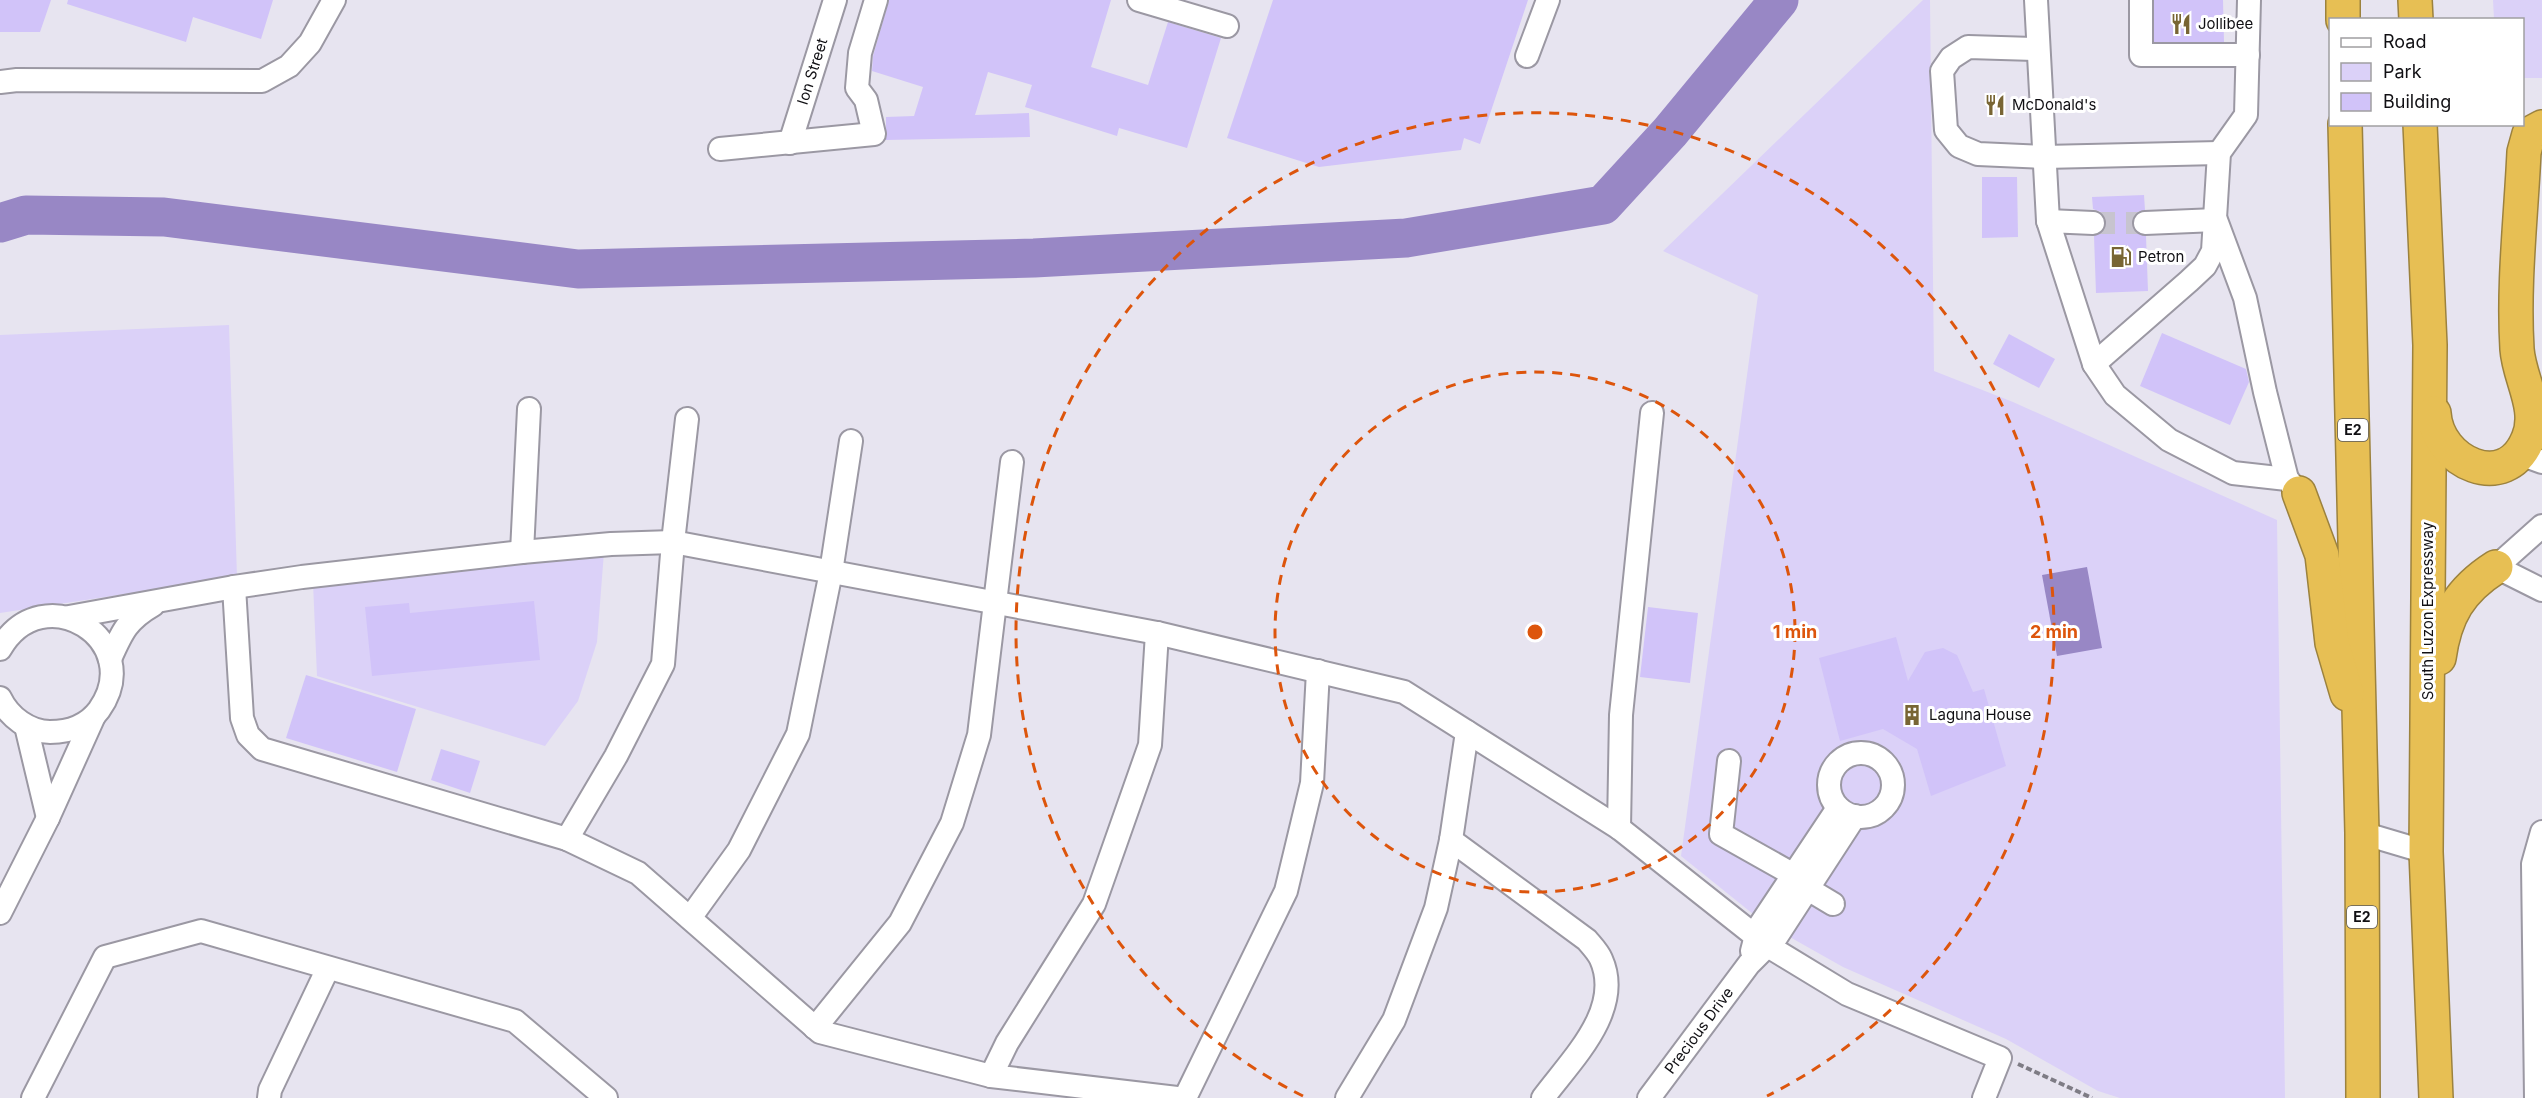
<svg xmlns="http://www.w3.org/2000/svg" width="2542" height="1098" font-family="Inter,sans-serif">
  <rect width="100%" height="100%" fill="#e7e4f0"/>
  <!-- green -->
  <g fill="#dbd1f8">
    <path d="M1923,0H1930L1934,371L2013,402L2277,520L2285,1098H2120L2098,1091L2006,1039L1843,967L1788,936L1859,828L1824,808L1758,918L1681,856L1758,295L1663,251Z"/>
    <path d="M2493,0H2542V78H2523L2522,20L2494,19Z"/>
    <path d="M229,325L237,577L0,613V335Z"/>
    <path d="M604,552L597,642L578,701L545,746L317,676L313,583Z"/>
  </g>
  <!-- water -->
  <path fill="#9887c5" d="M2087,567L2102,648L2057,656L2042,575Z"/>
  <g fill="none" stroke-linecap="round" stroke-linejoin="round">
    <!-- river -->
    <path stroke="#9887c5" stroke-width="39" d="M0,223L26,215L164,217L578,269L1034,258L1406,238L1603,205L1670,132L1779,0"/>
  </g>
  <!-- building -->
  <g fill="#d1c3f9">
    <path d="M0,0H51L40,32H0Z"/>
    <path d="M68,0H273L261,39L193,17L186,42L67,4Z"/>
    <path d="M889,0H1111L1091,67L1148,85L1168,22L1221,38L1187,148L1119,128L1117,136L1025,107L1032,85L988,72L975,115L1029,113L1030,137L886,140V117L914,116L923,87L872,71L873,56Z"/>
    <path d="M1273,0H1528L1480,144L1464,138L1461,150L1319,167L1227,138Z"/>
    <path d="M2154,0H2223L2224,42H2154Z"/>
    <path d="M1982,177H2017L2018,237L1982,238Z"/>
    <path d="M2144,195L2145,210L2137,212L2132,223L2134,231L2146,236L2148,291L2096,293L2094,236L2104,231L2106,223L2101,212L2093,209L2092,197Z"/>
    <path d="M2162,333L2246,369L2249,382L2230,425L2140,386Z"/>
    <path d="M2009,334L2055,359L2039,388L1993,364Z"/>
    <path d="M534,601L540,660L372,676L365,607L409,603L410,613Z"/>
    <path d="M1648,607L1698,613L1690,683L1640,677Z"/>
    <path d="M1896,637L1908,681L1925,652L1943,648L1957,655L1973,692L1984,689L2006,766L1931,796L1917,749L1883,729L1840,741L1819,658Z"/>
    <path d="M306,675L416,709L397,772L286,738Z"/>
    <path d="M441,749L480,761L470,793L431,780Z"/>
  </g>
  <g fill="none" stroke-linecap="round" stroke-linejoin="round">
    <!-- minor-tunnel -->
    <path stroke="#c7c4cf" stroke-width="22" stroke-dasharray="22 11" stroke-linecap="butt" d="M2093,223H2145"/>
    <defs>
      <g id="minor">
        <path d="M1139,0L1227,26"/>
        <path d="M2036,0L2048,221"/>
        <path d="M2141,0V55H2248"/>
        <path d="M2037,49L1968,47L1951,58L1942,71L1946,130L1959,146L1978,154L2044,157L2219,153"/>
        <path d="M1527,56L1548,0"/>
        <path d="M0,82L17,80L262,81L289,66L310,43L334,0"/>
        <path id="s1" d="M790,143L835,0"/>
        <path d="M720,149L874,134L866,100L857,88L860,53L876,0"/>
        <path d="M2093,223L2048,221L2094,364L2115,395L2169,440L2233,473L2287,479L2299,493"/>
        <path d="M2145,223L2216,220L2245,298L2265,392L2287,479"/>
        <path d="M2094,364L2189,281L2205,266L2213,251L2219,153L2246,115L2249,0"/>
        <path d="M2520,454L2542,462"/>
        <path d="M2542,526L2496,567L2542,590"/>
        <path d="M522,552L529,409"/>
        <path d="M234,587L242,718L248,735L262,749L567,839L638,873L820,1032L991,1076"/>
        <path d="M69,617L234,587L302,577L522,552L611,544L673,542L1157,633L1404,692L1619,828L1768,946L1847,994L2000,1058L1984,1098"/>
        <path d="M1157,633L1150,745L1094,904L1007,1043L991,1076L1177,1098"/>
        <path d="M0,649C43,574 148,641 99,710C87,726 69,732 50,732C29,732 9,717 0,698"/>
        <path d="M110,659C122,632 127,620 153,605"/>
        <path d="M26,726L48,818"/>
        <circle cx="1861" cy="785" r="32"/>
        <path d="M1729,761L1721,834L1794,875"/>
        <path d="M1619,828L1621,715L1652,413"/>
        <path d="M2362,833L2426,852"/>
        <path d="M567,839L616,756L663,664L673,542L687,419"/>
        <path d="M1451,840L1587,940C1592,946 1598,952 1601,959C1624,1010 1571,1060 1543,1098"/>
        <path d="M1808,889L1833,904"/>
        <path d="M0,913L48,818L94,716"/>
        <path d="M690,918L739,850L798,734L831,572L851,441"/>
        <path d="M1752,951L1758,928L1838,808"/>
        <path d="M815,1028L900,923L952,823L979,735L1012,462"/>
        <path d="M33,1098L105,957L201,931L515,1021L606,1098"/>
        <path d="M269,1098L270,1090L328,968"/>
        <path d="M1185,1098L1286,891L1312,783L1318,671"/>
        <path d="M1347,1098L1394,1020L1436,908L1451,840L1467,732"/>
        <path id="s2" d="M1649,1098L1749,964L1777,936L1855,816"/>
        <path d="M2536,1098L2533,864L2542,832"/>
      </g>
      <g id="highway">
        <path d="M2343,0V20"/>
        <path d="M2415,0L2416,20"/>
        <path d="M2345,124L2362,833L2363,1098"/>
        <path d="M2420,124L2430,345L2426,852L2436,1098"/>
        <path d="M2434,413C2437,463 2506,494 2528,439C2541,409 2519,379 2517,349C2513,284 2521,217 2524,152L2529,134L2542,127"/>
        <path d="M2299,493L2322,555L2332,643L2347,694"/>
        <path d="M2439,658C2445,615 2460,590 2496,567"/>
      </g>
    </defs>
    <!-- minor casing -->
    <use href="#minor" stroke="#9b98a3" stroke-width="26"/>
    <!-- highway casing -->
    <use href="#highway" stroke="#9c823e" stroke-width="36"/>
    <!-- path -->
    <path stroke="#7e7c85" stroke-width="4" stroke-dasharray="6 3" stroke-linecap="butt" d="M2018,1064L2092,1098"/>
    <!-- minor -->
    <use href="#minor" stroke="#fff" stroke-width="22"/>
    <!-- highway -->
    <use href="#highway" stroke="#e7bf54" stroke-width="33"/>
  </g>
  <!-- distance rings -->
  <g fill="none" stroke="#dd550c" stroke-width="3" stroke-dasharray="10 8">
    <circle cx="1535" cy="632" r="260"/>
    <path d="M1303 1096A519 519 0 1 1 1767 1096"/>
  </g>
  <!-- icons -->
  <defs>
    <symbol id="restaurant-bare" viewBox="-9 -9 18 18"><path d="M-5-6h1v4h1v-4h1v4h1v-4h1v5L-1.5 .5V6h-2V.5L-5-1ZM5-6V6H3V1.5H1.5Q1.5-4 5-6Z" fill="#786534" stroke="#fff" stroke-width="2.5" paint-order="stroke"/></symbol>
    <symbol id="fuel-bare" viewBox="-9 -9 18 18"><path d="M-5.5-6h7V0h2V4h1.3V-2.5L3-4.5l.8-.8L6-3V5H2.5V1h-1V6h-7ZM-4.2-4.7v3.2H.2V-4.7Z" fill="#786534" stroke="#fff" stroke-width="2.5" paint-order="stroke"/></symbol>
    <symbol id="building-bare" viewBox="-9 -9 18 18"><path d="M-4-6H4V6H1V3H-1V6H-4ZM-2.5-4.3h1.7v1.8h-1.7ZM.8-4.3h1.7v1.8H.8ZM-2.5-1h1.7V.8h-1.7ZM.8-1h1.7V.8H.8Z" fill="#786534" stroke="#fff" stroke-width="2.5" paint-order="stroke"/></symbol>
  </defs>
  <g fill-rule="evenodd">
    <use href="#restaurant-bare" x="2166" y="9" width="30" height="30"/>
    <use href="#restaurant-bare" x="1980" y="90" width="30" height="30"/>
    <use href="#fuel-bare" x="2106" y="242" width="30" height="30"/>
    <use href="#building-bare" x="1897" y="700" width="30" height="30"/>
  </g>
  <g text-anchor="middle" stroke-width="6" stroke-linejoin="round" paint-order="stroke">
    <!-- shield labels -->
    <g fill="#fff" stroke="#58585a" stroke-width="1.5">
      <rect x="2338" y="419" width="30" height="22" rx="4.5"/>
      <rect x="2347" y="906" width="30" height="22" rx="4.5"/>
    </g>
    <g font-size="14" font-weight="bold" fill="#111014">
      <text x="2353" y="435">E2</text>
      <text x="2362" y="922">E2</text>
    </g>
    <!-- poi labels -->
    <g font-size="15" fill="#111014" stroke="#fff" text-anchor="start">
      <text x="2198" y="29">Jollibee</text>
      <text x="2012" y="110">McDonald's</text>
      <text x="2138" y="262">Petron</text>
      <text x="1929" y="720">Laguna House</text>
    </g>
    <!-- street labels -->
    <g font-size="15" fill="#111014" stroke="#fff">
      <text dy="5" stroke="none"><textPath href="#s1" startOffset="75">Ion Street</textPath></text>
      <text transform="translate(2428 611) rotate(-90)" y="5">South Luzon Expressway</text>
      <text dy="5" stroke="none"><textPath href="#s2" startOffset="84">Precious Drive</textPath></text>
    </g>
  </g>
  <circle cx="1535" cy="632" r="9" fill="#dd550c" stroke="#fff" stroke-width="3"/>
  <g font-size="18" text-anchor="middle" font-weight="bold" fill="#dd550c" stroke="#fff" stroke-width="6" stroke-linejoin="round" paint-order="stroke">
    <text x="1795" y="638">1 min</text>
    <text x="2054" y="638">2 min</text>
  </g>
  <!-- legend -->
  <rect x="2329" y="18" width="195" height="108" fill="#ffffff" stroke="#a09fa1" stroke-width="1.5"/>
  <rect x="2341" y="38" width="30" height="9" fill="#ffffff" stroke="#a09fa1" stroke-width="1.5"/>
  <text x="2383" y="48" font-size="18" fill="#111014">Road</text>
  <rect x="2341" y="63" width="30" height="18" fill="#dbd1f8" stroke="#a09fa1" stroke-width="1.5"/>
  <text x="2383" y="78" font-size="18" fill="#111014">Park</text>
  <rect x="2341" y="93" width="30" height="18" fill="#d1c3f9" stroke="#a09fa1" stroke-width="1.5"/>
  <text x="2383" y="108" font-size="18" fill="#111014">Building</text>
</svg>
